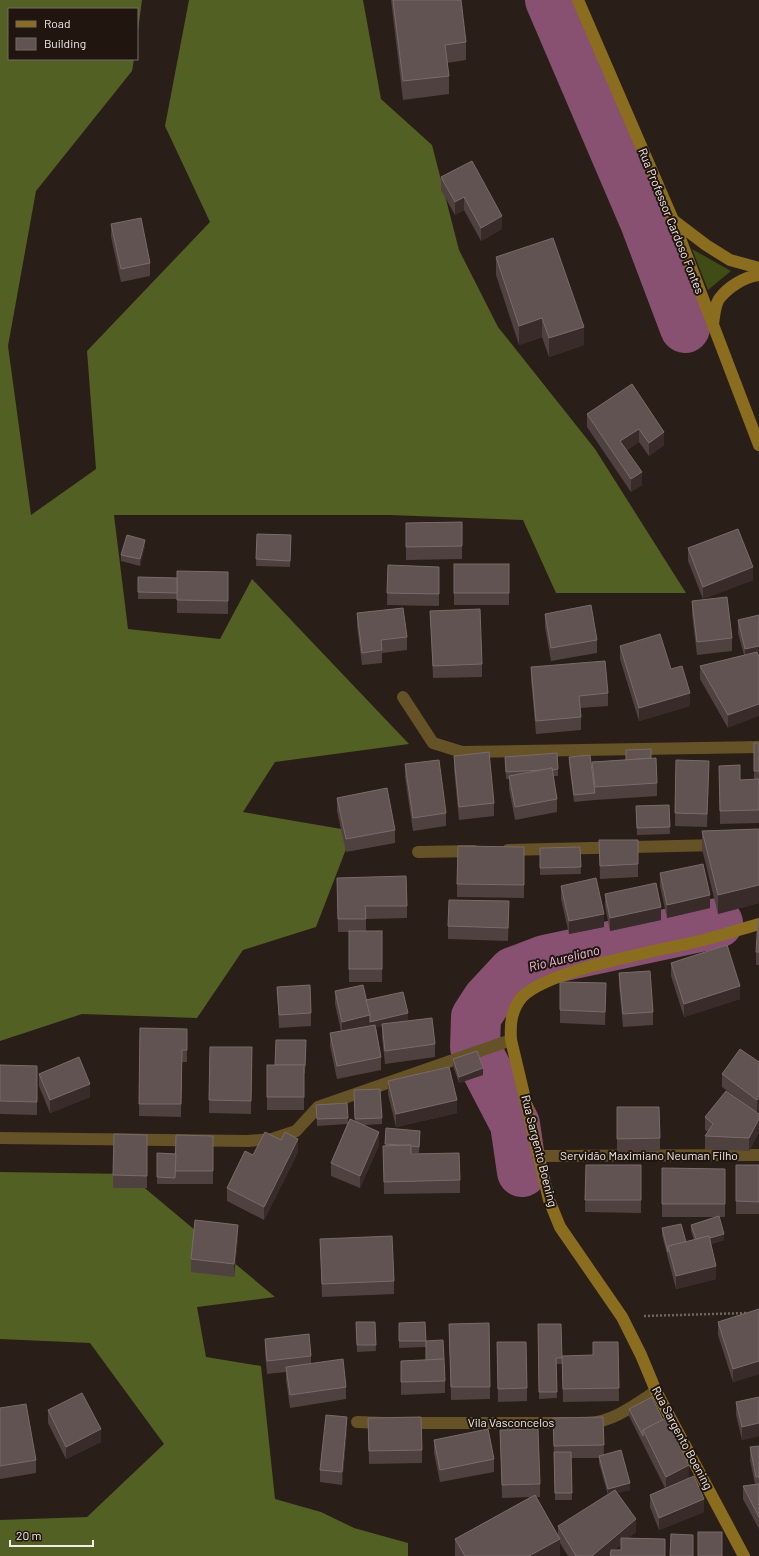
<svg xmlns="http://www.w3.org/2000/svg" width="759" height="1556" font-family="Barlow,sans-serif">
  <rect width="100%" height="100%" fill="#2a1e18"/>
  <!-- green -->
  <path fill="#3f4c14" d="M692,249L731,271L708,290Z"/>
  <!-- forest -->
  <g fill="#526023">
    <path d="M0,0H142L137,38V9H9V59H134L132,71L36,191L8,346L31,515L96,469L87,351L210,222L165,126L189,0H363L381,99L432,145L459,250L498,327L595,449L686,593H556L523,520L390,515H114L128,629L220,639L252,579L409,744L275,762L243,812L353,831L316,927L243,950L197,1018L82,1014L0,1041Z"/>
    <path d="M0,1172L128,1174L275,1297L197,1307L206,1357L261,1366L275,1499L321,1512L354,1528L408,1543V1556H0V1520L87,1517L164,1444L90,1343L0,1339Z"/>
  </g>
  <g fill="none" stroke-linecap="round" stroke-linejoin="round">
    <!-- river -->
    <g stroke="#885071" stroke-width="50">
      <path d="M550,0L645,222L685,328"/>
      <path d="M522,1172L515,1124L475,1047L476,1017L487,1000L513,972L545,960L718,923"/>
    </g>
    <!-- path -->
    <path stroke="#706560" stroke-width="2.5" stroke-dasharray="2 2" stroke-linecap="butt" d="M644,1316L747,1313"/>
    <!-- lane -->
    <g stroke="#655226" stroke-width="12">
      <path d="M403,697L433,743L462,752L759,747"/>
      <path d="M508,850L718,845"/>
      <path d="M418,852L474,851"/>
      <path d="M357,1422L384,1423"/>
      <path d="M406,1423H568"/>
      <path d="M588,1423C613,1422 636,1404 656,1391"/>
    </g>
    <!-- street -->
    <g stroke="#655226" stroke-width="12">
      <path d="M0,1138L248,1141L272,1139L296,1131L318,1107L511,1040"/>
      <path d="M538,1156L759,1155"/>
    </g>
    <!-- secondary -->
    <g stroke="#8b6d1f" stroke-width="12">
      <path d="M578,0L673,220L759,445"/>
      <path d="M673,220L706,245L730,260L759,268"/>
      <path d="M713,324C714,317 715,305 719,299C728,287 744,277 759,275"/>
      <path d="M744,1556L656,1391L641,1355L622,1317L560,1227L549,1200L511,1040C510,1024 511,1010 522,997C549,969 662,950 704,940C722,935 741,929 759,924"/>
    </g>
  </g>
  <!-- wall -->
  <g fill="#4f4140" fill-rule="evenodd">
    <path d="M391,0H461L466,42V60L447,63L449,76V94L403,100Z"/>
    <path d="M441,177L502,229L481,241L464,210L455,215L441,190Z"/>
    <path d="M111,224L150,263V276L121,282L111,237Z"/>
    <path d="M496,257L584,345L549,357L542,337L519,345L496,275Z"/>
    <path d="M632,384L664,445L649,456L639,442L627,450L642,485L631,492L587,427V414Z"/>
    <path d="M462,522V559L406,560V523Z"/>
    <path d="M257,534L291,535L290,567L256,566Z"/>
    <path d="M145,546L140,566L121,561V555Z"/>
    <path d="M688,548L753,580L703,599L688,561Z"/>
    <rect x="454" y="564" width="55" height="41"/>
    <path d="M388,565L439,580V606L387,605Z"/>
    <path d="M228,572V614L177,613V599H138V577L177,578Z"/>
    <path d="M692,601L732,638V651L697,655L692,614Z"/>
    <path d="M430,611L482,664V677L433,678Z"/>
    <path d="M357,613L407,637V650L382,653V663L362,665L357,626Z"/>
    <path d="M545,614L597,640V653L551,661L545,627Z"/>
    <path d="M759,615L728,728L700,679V666L744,655L738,633V620Z"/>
    <path d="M620,646L671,669L690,706L639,721L620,659Z"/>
    <path d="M531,667L608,693V706L580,708L581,717V730L536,734L531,680Z"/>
    <path d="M754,743H759V823L720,824L719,766L740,780H754Z"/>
    <path d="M454,756L494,803V816L459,820L454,769Z"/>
    <path d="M505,757L558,769V776H553L557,799V812L515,820L509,789V779H506Z"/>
    <path d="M569,757L592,769V762L651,758L657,783V796L595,800L574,802L569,764Z"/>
    <path d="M676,760L709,774L707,827L675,826Z"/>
    <path d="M405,764L446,813V826L413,831L405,777Z"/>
    <path d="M337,798L395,830V843L346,852L337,811Z"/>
    <path d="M669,805L670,834L637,835L636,806Z"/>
    <path d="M759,829V903L718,914L702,849V831Z"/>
    <path d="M599,840L638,864V877L600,879Z"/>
    <path d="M580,847L581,874L540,875V848Z"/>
    <path d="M524,860V898L457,897V884Z"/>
    <path d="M660,873L710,908L667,918L660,886Z"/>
    <path d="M561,886L604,927L569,934L561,899Z"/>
    <path d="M337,891L407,906V918L366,919V931H382V982H349V932H338Z"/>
    <path d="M605,894L661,920L610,931L605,906Z"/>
    <path d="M509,914L508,941L448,939V926Z"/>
    <path d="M759,920V965H756V952Z"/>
    <path d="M671,963L740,999L684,1017L671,976Z"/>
    <path d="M619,973L653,1012V1025L623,1027L619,986Z"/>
    <path d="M277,987L311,1013V1026L279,1028Z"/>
    <path d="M335,991L366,1000L408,1020L398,1022L435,1044V1057L385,1064L382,1037V1026L376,1027L381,1057V1070L337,1079L330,1046V1033L341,1031L335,1004Z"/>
    <path d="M606,996L605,1025L560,1023V1010Z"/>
    <path d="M140,1028L187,1029V1062H182L181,1117L139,1116Z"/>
    <path d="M306,1040L305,1073H304V1110H267V1065H275Z"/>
    <path d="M210,1047H252L251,1114L209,1113Z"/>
    <path d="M453,1059L483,1075L459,1083L453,1066Z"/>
    <path d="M759,1062V1110L757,1112L759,1114V1132L749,1151L705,1149V1136L708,1132L705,1130V1117L741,1101L722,1087V1074Z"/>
    <path d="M0,1065L37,1066V1115L0,1114Z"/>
    <path d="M39,1074L90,1097L50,1113L39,1086Z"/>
    <path d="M388,1081L457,1113L396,1127L388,1094Z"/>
    <path d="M354,1090L382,1118V1124L365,1125L379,1145L360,1188L331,1176V1163L347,1124L317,1126L316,1105L348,1118V1123L355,1121Z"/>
    <path d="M617,1107L660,1138V1151L617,1152Z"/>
    <path d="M386,1128L420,1137L419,1153H411V1154L460,1180V1193L384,1194L383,1146H385Z"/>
    <path d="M114,1134L147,1135V1188H113Z"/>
    <path d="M213,1136V1184H157V1153L176,1154Z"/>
    <path d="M298,1152L264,1220L227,1201V1188L253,1155Z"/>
    <path d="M586,1165H641V1213L585,1212Z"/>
    <rect x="736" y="1165" width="23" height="49"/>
    <path d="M662,1168L725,1169V1217H719L724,1240L711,1244L716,1279L676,1289L662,1235V1228L686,1242L694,1240L691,1231V1225L717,1217H662Z"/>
    <path d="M238,1238L234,1277L191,1272V1259Z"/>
    <path d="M320,1239L394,1281V1294L322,1297Z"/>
    <path d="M759,1309V1374L733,1382L718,1335V1322Z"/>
    <path d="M356,1322H375L376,1351L357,1352Z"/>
    <path d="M399,1323L426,1341L445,1381V1393L401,1395V1361L426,1360V1347L399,1348Z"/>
    <path d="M449,1324L490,1387V1399L451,1400Z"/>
    <path d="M538,1324L562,1358L593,1355L618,1342L619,1401L563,1402L562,1364H556L557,1398L539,1399Z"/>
    <path d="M265,1339L311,1356V1363L346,1387V1399L290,1408L286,1380V1372L267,1374L265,1352Z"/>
    <path d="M497,1342L527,1388V1401L498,1402Z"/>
    <path d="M759,1397V1436L742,1440L736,1415V1402Z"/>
    <path d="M0,1408L36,1460V1473L0,1479Z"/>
    <path d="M629,1409L689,1478L704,1512L659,1530L650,1507V1495L665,1488L629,1416Z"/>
    <path d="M48,1410L101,1442L66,1459L48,1423Z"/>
    <path d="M603,1417L604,1455L630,1490L617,1493L636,1532L628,1538L665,1539V1556H610V1553L607,1556H568L560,1543V1556H455V1539L530,1497L502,1498L500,1430L540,1484V1497H536L558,1535V1526L608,1495L599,1463V1458H571L572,1500H555L553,1418ZM621,1544V1550H614L617,1548Z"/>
    <path d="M368,1418L422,1450V1463L369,1464Z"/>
    <path d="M347,1430L342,1485L320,1482V1470Z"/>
    <path d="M434,1440L494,1459V1472L440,1482L434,1453Z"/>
    <path d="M759,1446V1529L743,1499V1486L755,1484L750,1460V1447Z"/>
  </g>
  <!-- shaded-wall -->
  <g fill="#392b29">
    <path d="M464,197V210L455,215V202Z"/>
    <path d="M502,216V229L481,241V228Z"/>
    <path d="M542,318V337L519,345V326Z"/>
    <path d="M584,327V345L549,357V338Z"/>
    <path d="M639,429V442L620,454V441Z"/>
    <path d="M664,432V445L649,456V443Z"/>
    <path d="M642,472V485L631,492V479Z"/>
    <path d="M145,540V546L140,566V559Z"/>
    <path d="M753,567V580L703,599V587Z"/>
    <path d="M759,646V658L745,662V649Z"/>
    <path d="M690,693V706L639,721V708Z"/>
    <path d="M759,704V716L728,728V715Z"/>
    <path d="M759,885V903L718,914V895Z"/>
    <path d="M710,895V908L667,918V905Z"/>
    <path d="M661,907V920L610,931V918Z"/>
    <path d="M604,914V927L569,934V921Z"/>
    <path d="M740,986V999L684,1017V1004Z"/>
    <path d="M408,1013V1020L342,1035V1022L370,1015Z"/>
    <path d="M483,1068V1075L459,1083V1077Z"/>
    <path d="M90,1084V1097L50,1113V1100Z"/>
    <path d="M759,1097V1110L757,1113V1100Z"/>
    <path d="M457,1100V1113L396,1127V1114Z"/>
    <path d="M759,1119V1132L749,1151V1138Z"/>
    <path d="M379,1132V1145L360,1188V1176Z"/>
    <path d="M298,1139V1152L264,1220V1207Z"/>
    <path d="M238,1225V1238L234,1277V1264Z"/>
    <path d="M724,1234V1240L696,1248V1242Z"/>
    <path d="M716,1266V1279L676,1289V1276Z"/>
    <path d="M759,1361V1374L733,1382V1369Z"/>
    <path d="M347,1417V1430L342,1485V1472Z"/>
    <path d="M759,1423V1436L742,1440V1427Z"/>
    <path d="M101,1429V1442L66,1459V1447Z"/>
    <path d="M689,1465V1478L666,1490V1477Z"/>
    <path d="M630,1483V1490L608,1496V1489Z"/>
    <path d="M704,1499V1512L659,1530V1518Z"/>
    <path d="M636,1519V1532L607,1556H592Z"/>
    <path d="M560,1539V1556H529Z"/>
  </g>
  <!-- building -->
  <g fill="#615352" stroke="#786b69">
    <path d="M393,0H461L466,42L445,45L449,76L403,81Z"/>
    <path d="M472,161L502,216L481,228L464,197L455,202L441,177Z"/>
    <path d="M141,218L150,263L121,269L111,224Z"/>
    <path d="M553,238L584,327L549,338L542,318L519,326L496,257Z"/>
    <path d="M632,384L664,432L649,443L639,429L620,441L642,472L631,479L587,414Z"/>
    <path d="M462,522V546L406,547V523Z"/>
    <path d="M738,529L753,567L703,587L688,548Z"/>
    <path d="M257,534L291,535L290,561L256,559Z"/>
    <path d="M127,535L145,540L140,559L121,555Z"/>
    <rect x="454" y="564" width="55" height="29"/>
    <path d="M388,565L439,567V594L387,593Z"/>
    <path d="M177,571L228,572V601L177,600Z"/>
    <path d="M138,577L177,578V593L138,592Z"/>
    <path d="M727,597L732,638L697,642L692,601Z"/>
    <path d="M591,605L597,640L551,648L545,614Z"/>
    <path d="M403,608L407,637L381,640L382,650L362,653L357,613Z"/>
    <path d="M480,609L482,664L433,666L430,611Z"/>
    <path d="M759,615V646L745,649L738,620Z"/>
    <path d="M660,634L671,669L682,666L690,693L639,708L620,646Z"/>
    <path d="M757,652L759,657V704L728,715L700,666Z"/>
    <path d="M605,661L608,693L579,696L581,717L536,721L531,667Z"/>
    <rect x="754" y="743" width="5" height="28"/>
    <path d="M651,749V758L626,760V750Z"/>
    <path d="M489,752L494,803L459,807L454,756Z"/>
    <path d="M557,753L558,769L552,770V768L543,770L506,772L505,757Z"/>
    <path d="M590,755L595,793L574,795L569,757Z"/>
    <path d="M656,758L657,783L595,787L592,762Z"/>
    <path d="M439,760L446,813L413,818L405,764Z"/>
    <path d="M676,760L709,761L707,814L675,813Z"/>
    <path d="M740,765V780L759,779V810L720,811L719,766Z"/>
    <path d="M552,768L557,799L515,807L509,776Z"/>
    <path d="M387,788L395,830L346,839L337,798Z"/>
    <path d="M669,805L670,827L637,828L636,806Z"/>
    <path d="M759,829V885L718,895L702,831Z"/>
    <path d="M599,840H638V864L600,866Z"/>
    <path d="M458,846L524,847V885L457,884Z"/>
    <path d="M580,847L581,867L540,868V848Z"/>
    <path d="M703,864L710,895L667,905L660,873Z"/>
    <path d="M406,876L407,906H365L366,919H338L337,878Z"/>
    <path d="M596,878L604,914L569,921L561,886Z"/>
    <path d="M656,883L661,907L610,918L605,894Z"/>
    <path d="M449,900L509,901L508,928L448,926Z"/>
    <path d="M758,920H759V952H756Z"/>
    <rect x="349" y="931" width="33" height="38"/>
    <path d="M727,945L740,986L684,1004L671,963Z"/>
    <path d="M650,971L653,1012L623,1014L619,973Z"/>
    <path d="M560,982L606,983L605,1012L560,1010Z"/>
    <path d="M310,985L311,1013L279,1015L277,987Z"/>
    <path d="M363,985L370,1015L342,1022L335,991Z"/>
    <path d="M403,992L408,1013L370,1022V1015L366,1000Z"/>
    <path d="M432,1018L435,1044L385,1051L382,1024Z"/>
    <path d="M375,1025L381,1057L337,1066L330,1033Z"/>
    <path d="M140,1028L187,1029V1050H182L181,1104H139Z"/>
    <path d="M276,1040H306L305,1066H304V1065H275Z"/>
    <path d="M210,1047H252L251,1101L209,1100Z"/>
    <path d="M740,1049L759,1062V1097L757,1100L722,1074Z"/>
    <path d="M477,1051L483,1068L459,1077L453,1059Z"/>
    <path d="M79,1057L90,1084L50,1100L39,1074Z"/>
    <path d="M0,1065L37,1066V1102L0,1101Z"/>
    <rect x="267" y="1065" width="37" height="32"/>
    <path d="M449,1067L457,1100L396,1114L388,1081Z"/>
    <path d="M380,1089L382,1118L355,1119L354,1090Z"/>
    <path d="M726,1091L759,1114V1119L749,1138L705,1136L713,1124L705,1117Z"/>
    <path d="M347,1103L348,1118L317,1119L316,1105Z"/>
    <path d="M617,1107H659L660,1138L617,1139Z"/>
    <path d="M350,1119L379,1132L360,1176L331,1163Z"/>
    <path d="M386,1128L420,1131L419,1147L411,1146V1145H399L385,1144Z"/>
    <path d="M265,1132L281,1140L285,1132L298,1139L264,1207L227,1188L245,1151L253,1155Z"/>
    <path d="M114,1134L147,1135V1176L113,1175Z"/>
    <path d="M176,1135L213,1136V1171H175Z"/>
    <path d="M411,1145V1154L459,1153L460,1180L384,1182L383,1146Z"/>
    <path d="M157,1153L176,1154L175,1178L157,1177Z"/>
    <path d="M586,1165H641V1200H585Z"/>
    <path d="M736,1165H759V1202L736,1201Z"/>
    <path d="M662,1168L725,1169V1204H662Z"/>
    <path d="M719,1216L724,1234L710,1238L709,1236L696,1239L691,1225Z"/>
    <path d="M195,1220L238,1225L234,1264L191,1259Z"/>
    <path d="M681,1224L686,1242L668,1246V1252L662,1228Z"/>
    <path d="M392,1236L394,1281L322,1284L320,1239Z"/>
    <path d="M709,1236L716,1266L676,1276L668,1246Z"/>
    <path d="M759,1309V1361L733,1369L718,1322Z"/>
    <path d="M356,1322H375L376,1345H357Z"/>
    <path d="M425,1322L426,1341H399V1323Z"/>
    <path d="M489,1323L490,1387H451L449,1324Z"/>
    <path d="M538,1324H561L562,1358H556L557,1392H539Z"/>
    <path d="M309,1334L311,1356L267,1361L265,1339Z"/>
    <path d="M443,1340L444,1359L426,1360V1341Z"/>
    <path d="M497,1342H526L527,1388L498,1389Z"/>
    <path d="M593,1342H618L619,1388L563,1389L562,1356L593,1355Z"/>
    <path d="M343,1359L346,1387L290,1395L286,1367Z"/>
    <path d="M444,1359L445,1381L401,1382V1361Z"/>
    <path d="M82,1393L101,1429L66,1447L48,1410Z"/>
    <path d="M652,1397L663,1420L643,1430V1436L629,1409Z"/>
    <path d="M759,1397V1423L742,1427L736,1402Z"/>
    <path d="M26,1404L36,1460L0,1466V1408Z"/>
    <path d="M326,1415L347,1417L342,1472L320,1470Z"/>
    <path d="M421,1417L422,1450L369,1451L368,1418Z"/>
    <path d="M603,1417L604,1445L554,1446L553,1418Z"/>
    <path d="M666,1418L689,1465L666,1477L643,1430Z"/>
    <path d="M488,1429L494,1459L440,1470L434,1440Z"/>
    <path d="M538,1429L540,1484L502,1485L500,1430Z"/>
    <path d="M759,1446V1477H756L750,1447Z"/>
    <path d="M621,1450L630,1483L608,1489L599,1456Z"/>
    <path d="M554,1452H571L572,1493H555Z"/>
    <path d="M694,1476L704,1499L659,1518L650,1495Z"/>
    <path d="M759,1484V1517L743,1486Z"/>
    <path d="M615,1490L636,1519L592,1556H576L558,1526Z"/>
    <path d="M535,1495L560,1539L529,1556H465L455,1539Z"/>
    <rect x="698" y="1532" width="24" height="24"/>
    <path d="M671,1534L693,1535V1556H670Z"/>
    <path d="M621,1538L665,1539V1556H610L611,1550H621Z"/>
  </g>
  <g text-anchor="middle" stroke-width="4" stroke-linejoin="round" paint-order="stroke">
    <!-- street labels -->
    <g font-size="12" fill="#f3ebe6" stroke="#20150f">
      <text transform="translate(671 221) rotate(68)" y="4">Rua Professor Cardoso Fontes</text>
      <text transform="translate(539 1151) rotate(76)" y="4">Rua Sargento Boening</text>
      <text x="649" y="1160">Servidão Maximiano Neuman Filho</text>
      <text x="511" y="1427">Vila Vasconcelos</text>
      <text transform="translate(682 1438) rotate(62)" y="4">Rua Sargento Boening</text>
    </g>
    <!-- water labels -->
    <g font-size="13" font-style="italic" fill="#f5c1de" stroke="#20150f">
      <text transform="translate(564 958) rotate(-14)" y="5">Rio Aureliano</text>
    </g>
  </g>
  <!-- legend -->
  <rect x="8" y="8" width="130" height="52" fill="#20150f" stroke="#746b65"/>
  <rect x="16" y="21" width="20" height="6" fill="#8b6d1f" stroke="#746b65"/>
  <text x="44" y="28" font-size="12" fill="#f3ebe6">Road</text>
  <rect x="16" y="38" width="20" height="12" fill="#615352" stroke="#746b65"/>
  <text x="44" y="48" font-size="12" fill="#f3ebe6">Building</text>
  <!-- scale -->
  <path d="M10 1540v6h83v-6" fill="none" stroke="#f3ebe6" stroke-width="2"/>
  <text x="16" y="1540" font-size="12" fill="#f3ebe6" stroke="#20150f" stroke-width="3" paint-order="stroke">20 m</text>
</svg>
